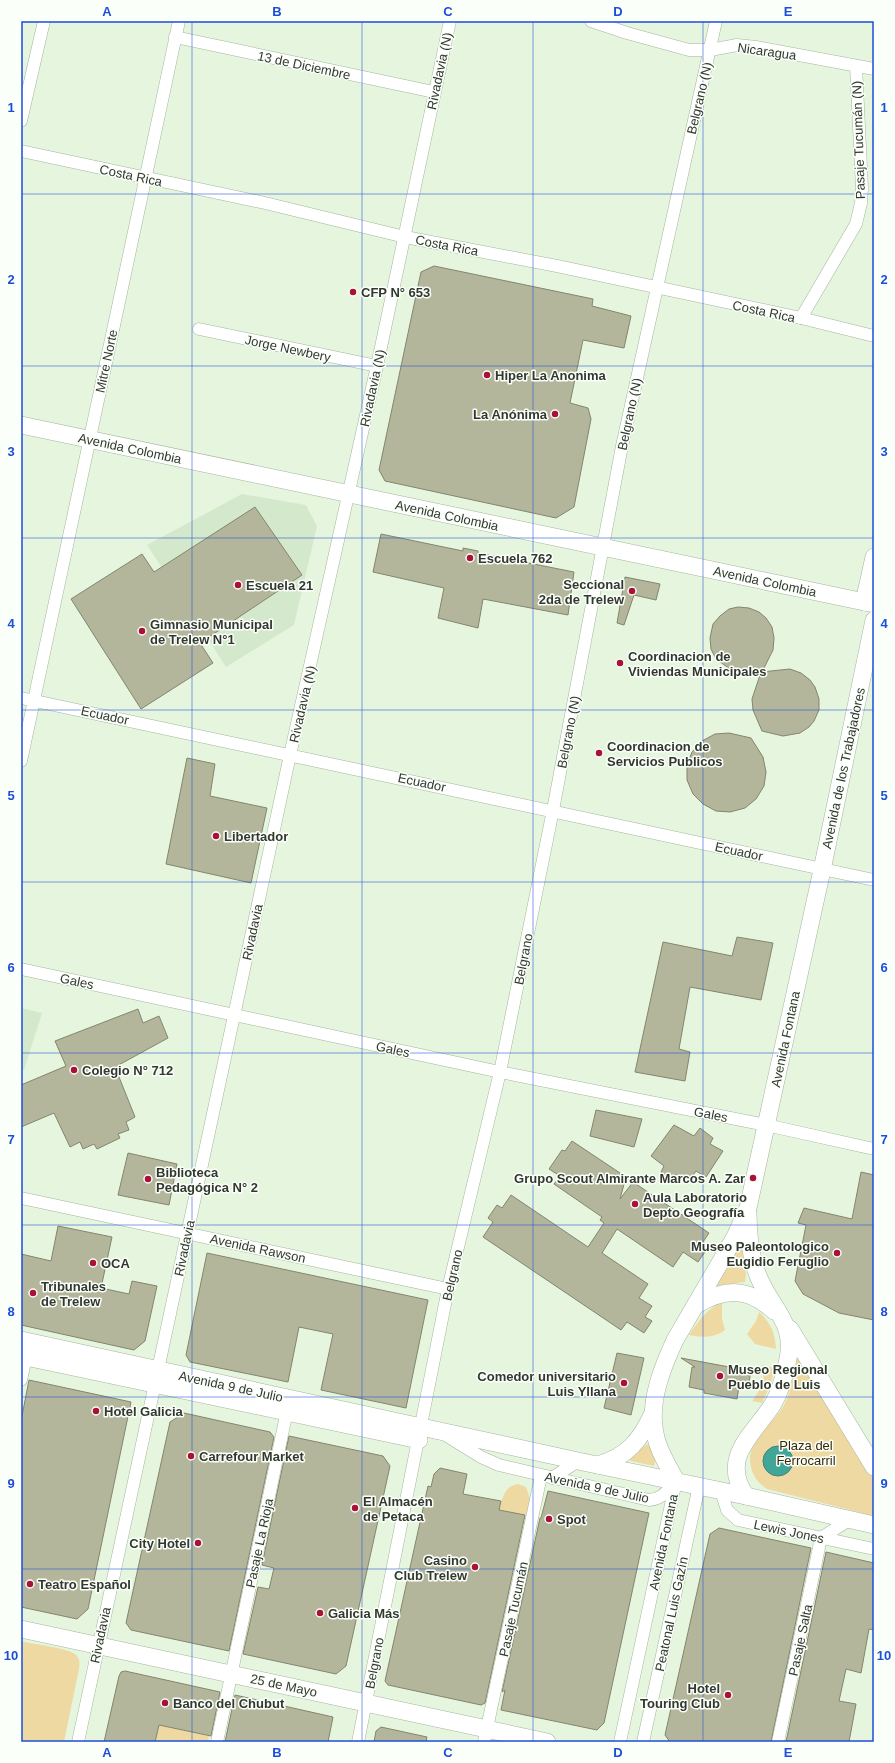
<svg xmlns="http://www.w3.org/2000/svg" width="895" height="1763" font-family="Arial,sans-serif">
  <rect width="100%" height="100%" fill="#e6f6de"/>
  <!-- built -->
  <g fill="#d4e9cb">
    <path d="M242,494L306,505L317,526L294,625L226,667L147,545Z"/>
    <path d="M21,1008L42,1013L24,1070L21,1069Z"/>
  </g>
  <!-- green -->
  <g fill="#efd9a2">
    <path d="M741,1240L746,1275L745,1282L717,1286V1282L730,1263Z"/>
    <path d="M722,1303V1319L725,1330C714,1338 702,1338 689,1335C698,1322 707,1308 722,1303Z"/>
    <path d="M759,1312C771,1323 775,1333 776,1349L755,1344L747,1334L756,1321Z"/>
    <path d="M797,1351L874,1476V1516L767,1489C759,1484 753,1477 751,1467C744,1441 773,1425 784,1405C793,1387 794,1370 797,1351Z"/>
    <path d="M762,1365L775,1368L770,1386L762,1403L752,1401C761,1389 766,1380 762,1365Z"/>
    <path d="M647,1444C652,1448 657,1460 654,1466L631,1461L629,1459Z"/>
    <path d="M518,1484L526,1487L530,1499L526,1515L499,1510C502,1499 504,1486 518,1484Z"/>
    <path d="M21,1641C32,1644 67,1648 75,1654C80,1658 80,1663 79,1669L64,1742H21Z"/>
    <path d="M159,1725L209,1736L208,1742H155Z"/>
  </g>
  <!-- water -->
  <circle fill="#41a598" stroke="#3c8478" cx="778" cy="1461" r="15"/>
  <!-- building -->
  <g fill="#b4b69c" stroke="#83856d">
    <path d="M434,266L593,299L592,306L631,316L624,348L583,340L570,403L588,408L591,419L574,507L556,518L385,481L379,470L421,272Z"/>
    <path d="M255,507L302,575L200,643L213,663L141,709L71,599L142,554L154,572Z"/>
    <path d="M381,534L463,551V548L478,551V553L574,572L568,615L483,599L478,628L438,618L444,588L373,572Z"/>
    <path d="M625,577L660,584L656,600L634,595L624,625L617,623Z"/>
    <path d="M738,607L749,608L759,612L766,618L772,627L774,638L773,650L763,670L741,672L730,669L716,659L711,649L710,638L713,624L720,616L729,609Z"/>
    <path d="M790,669L801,673L810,680L815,687L819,699V710L814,721L809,727L800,733L783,736L762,731L753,710L752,699L761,672Z"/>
    <path d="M729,733L751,738L763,757L766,772L764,786L756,799L745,808L730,812L716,811L703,804L693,794L687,780V765L692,752L702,741L715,734Z"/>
    <path d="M187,758L215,764L210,796L267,808L251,883L166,864Z"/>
    <path d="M737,937L773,943L761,1000L690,987L679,1049L690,1052L685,1081L635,1072L663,942L732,956Z"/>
    <path d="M138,1009L143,1023L159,1016L168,1038L115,1067L135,1117L126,1122L129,1130L118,1134L120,1138L97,1149L94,1144L83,1149L80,1142L70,1147L54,1113L21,1127V1085L66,1066L55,1041Z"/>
    <path d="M596,1110L642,1119L634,1147L590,1136Z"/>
    <path d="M674,1125L694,1136L700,1128L713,1138L710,1144L723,1151L706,1177L696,1171L687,1184L675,1174L671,1180L661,1172L664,1166L651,1156Z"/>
    <path d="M572,1141L626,1177L620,1199L633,1182L709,1233L703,1242L709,1246L698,1262L683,1252L673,1267L617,1229L602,1253L648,1284L639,1298L652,1306L645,1317L652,1321L644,1333L627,1322L621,1330L483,1237L493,1222L488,1218L497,1205L502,1208L511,1195L588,1247L604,1223L600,1220L602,1217L554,1184L560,1176L549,1169L562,1150L565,1151Z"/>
    <path d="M128,1153L177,1164L169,1205L118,1195Z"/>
    <path d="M861,1172L874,1175V1320L839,1313L803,1294L795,1281L806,1225L798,1223L804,1208L852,1219Z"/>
    <path d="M58,1226L112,1237L101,1288L129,1294L132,1281L157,1286L145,1341L134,1350L21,1325V1254L51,1261Z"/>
    <path d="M207,1253L428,1300L406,1408L321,1390L333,1334L299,1327L288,1382L190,1362L186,1355Z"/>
    <path d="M617,1353L644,1358L631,1415L604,1408Z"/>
    <path d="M681,1358L751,1371L749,1382L740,1381L737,1399L704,1393V1390L689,1387L692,1367H695Z"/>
    <path d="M29,1380L131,1402L88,1609L77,1619L21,1607V1421Z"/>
    <path d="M184,1413L270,1432L274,1437L229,1651L131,1630L126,1623L170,1422Z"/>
    <path d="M289,1436L383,1456L390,1466L346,1666L336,1674L243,1654L258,1587L269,1589L274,1568L262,1565Z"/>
    <path d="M440,1468L467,1474L463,1494L501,1501L499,1510L525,1515L485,1703L481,1705L388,1685L385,1681L428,1486L431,1487L434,1474Z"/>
    <path d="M548,1491L649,1513L604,1723L597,1730L501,1710L505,1690L502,1692L540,1518H541Z"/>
    <path d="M719,1528L811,1548L771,1742H670L665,1735L710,1534Z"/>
    <path d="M826,1552L874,1563V1630L869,1629L861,1673L846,1669L839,1701L856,1704L849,1742H786Z"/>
    <path d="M125,1671L220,1692L211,1736L159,1725L155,1742H104L119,1676L121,1672Z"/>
    <path d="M235,1695L333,1717L328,1742H225Z"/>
    <path d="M381,1727L427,1737L426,1742H374L376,1731Z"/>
  </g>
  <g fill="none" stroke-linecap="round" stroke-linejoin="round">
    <defs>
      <g id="street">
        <path d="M591,21L627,33L689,50H710L737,45L756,47L874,69"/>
        <path d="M175,37L434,92"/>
        <path d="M21,121L44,21"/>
        <path d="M21,151L265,203L405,237L557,266L801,318L874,336"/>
        <path d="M801,318L856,224L861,203L862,188L856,66"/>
        <path d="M199,329L377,366"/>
        <path d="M21,698L874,880"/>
        <path d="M21,761L179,21"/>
        <path d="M21,969L500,1072L766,1125L874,1149"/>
        <path d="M21,1198L448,1289"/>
        <path d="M21,1380L26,1357"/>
        <path d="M447,1436L481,1457L499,1465L649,1500C662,1499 667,1491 676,1482"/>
        <path d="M552,1478L578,1461"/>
        <path d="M721,1491L727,1510L738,1520L874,1549"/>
        <path d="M78,1742L290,755L377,366L450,21"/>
        <path d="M217,1742L287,1411"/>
        <path d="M358,1742L448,1289L500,1072L553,810L622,446L716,21"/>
        <path d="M484,1742L541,1476"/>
        <path d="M620,1742L676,1481"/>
        <path d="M643,1742L699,1486"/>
        <path d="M778,1742L821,1538L849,1520"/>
      </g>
      <g id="secondary">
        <path d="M21,425L874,604"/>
        <path d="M864,602L874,557"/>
        <path d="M696,1305C725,1288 748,1287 774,1311"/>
        <path d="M790,1329L874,1467"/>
        <path d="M21,1340L578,1461L746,1496L874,1525"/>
        <path d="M21,1356L419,1440"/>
        <path d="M598,1465C628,1456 640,1441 653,1413"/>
        <path d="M676,1481C667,1464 656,1447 654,1427C650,1398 663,1366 675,1340L735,1237L748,1208L822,870L874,620"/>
        <path d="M746,1496C719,1458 754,1434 773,1404C780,1392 784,1377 787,1364C797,1323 773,1311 759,1278C750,1257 748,1235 748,1213"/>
        <path d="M21,1629L547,1742"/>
      </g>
    </defs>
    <!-- street casing -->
    <use href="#street" stroke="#a5b49e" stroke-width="13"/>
    <!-- secondary casing -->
    <use href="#secondary" stroke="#a5b49e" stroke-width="18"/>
    <!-- street -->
    <use href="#street" stroke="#fff" stroke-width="12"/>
    <!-- secondary -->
    <use href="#secondary" stroke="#fff" stroke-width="17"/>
  </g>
  <!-- grid -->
  <path fill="none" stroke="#1d4ed8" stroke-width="1" stroke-opacity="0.55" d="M192,21V1742M362,21V1742M533,21V1742M703,21V1742M21,194H874M21,366H874M21,538H874M21,710H874M21,882H874M21,1053H874M21,1225H874M21,1397H874M21,1569H874"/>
  <!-- markers -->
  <g fill="#a91236" stroke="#fbfffa" stroke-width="1.5">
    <circle cx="353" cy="292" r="4"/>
    <circle cx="487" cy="375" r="4"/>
    <circle cx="555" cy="414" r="4"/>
    <circle cx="470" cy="558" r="4"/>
    <circle cx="238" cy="585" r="4"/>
    <circle cx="632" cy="591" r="4"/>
    <circle cx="142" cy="631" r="4"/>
    <circle cx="620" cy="663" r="4"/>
    <circle cx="599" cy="753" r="4"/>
    <circle cx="216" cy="836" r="4"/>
    <circle cx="74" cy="1070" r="4"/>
    <circle cx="753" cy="1178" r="4"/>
    <circle cx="148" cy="1179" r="4"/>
    <circle cx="635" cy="1204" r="4"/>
    <circle cx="837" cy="1253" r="4"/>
    <circle cx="93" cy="1263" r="4"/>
    <circle cx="33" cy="1293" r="4"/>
    <circle cx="720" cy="1376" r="4"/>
    <circle cx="624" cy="1383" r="4"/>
    <circle cx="96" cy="1411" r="4"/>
    <circle cx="191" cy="1456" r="4"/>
    <circle cx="355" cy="1508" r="4"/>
    <circle cx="549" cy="1519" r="4"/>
    <circle cx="198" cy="1543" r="4"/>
    <circle cx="475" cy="1567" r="4"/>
    <circle cx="30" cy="1584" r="4"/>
    <circle cx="320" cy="1613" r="4"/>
    <circle cx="728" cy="1695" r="4"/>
    <circle cx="165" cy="1703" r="4"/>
  </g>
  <g text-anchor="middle" stroke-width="3" stroke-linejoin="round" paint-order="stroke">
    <!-- street labels -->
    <g font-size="13" fill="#32382f" stroke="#fbfffa">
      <text transform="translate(767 51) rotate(8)" y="5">Nicaragua</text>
      <text transform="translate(304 65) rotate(12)" y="5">13 de Diciembre</text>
      <text transform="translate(439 71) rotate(-78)" y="5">Rivadavia (N)</text>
      <text transform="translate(699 98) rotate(-77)" y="5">Belgrano (N)</text>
      <text transform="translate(858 140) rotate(-92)" y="5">Pasaje Tucumán (N)</text>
      <text transform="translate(131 175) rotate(12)" y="5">Costa Rica</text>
      <text transform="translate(447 245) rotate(11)" y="5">Costa Rica</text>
      <text transform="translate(764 311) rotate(12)" y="5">Costa Rica</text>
      <text transform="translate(288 348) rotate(12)" y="5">Jorge Newbery</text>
      <text transform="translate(106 361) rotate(-78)" y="5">Mitre Norte</text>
      <text transform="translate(372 388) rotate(-78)" y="5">Rivadavia (N)</text>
      <text transform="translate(629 414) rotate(-78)" y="5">Belgrano (N)</text>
      <text transform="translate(130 448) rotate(12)" y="5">Avenida Colombia</text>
      <text transform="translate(447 515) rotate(12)" y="5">Avenida Colombia</text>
      <text transform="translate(765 581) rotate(12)" y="5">Avenida Colombia</text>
      <text transform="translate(302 704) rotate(-77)" y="5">Rivadavia (N)</text>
      <text transform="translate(105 715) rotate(12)" y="5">Ecuador</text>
      <text transform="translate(568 732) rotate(-79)" y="5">Belgrano (N)</text>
      <text transform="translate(843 768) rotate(-78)" y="5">Avenida de los Trabajadores</text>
      <text transform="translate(422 782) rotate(12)" y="5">Ecuador</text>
      <text transform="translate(739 851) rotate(12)" y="5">Ecuador</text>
      <text transform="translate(252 932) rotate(-78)" y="5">Rivadavia</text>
      <text transform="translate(523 959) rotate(-79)" y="5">Belgrano</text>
      <text transform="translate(77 981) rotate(12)" y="5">Gales</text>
      <text transform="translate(785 1039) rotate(-78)" y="5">Avenida Fontana</text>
      <text transform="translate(393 1049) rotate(12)" y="5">Gales</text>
      <text transform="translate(711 1114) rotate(11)" y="5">Gales</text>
      <text transform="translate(184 1248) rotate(-78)" y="5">Rivadavia</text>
      <text transform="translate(258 1248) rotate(12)" y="5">Avenida Rawson</text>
      <text transform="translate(452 1275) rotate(-77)" y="5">Belgrano</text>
      <text transform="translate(231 1386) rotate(12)" y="5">Avenida 9 de Julio</text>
      <text transform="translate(597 1487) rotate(12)" y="5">Avenida 9 de Julio</text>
      <text transform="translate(789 1531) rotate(12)" y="5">Lewis Jones</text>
      <text transform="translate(663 1542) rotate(-78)" y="5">Avenida Fontana</text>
      <text transform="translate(259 1543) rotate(-78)" y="5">Pasaje La Rioja</text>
      <text transform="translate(513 1609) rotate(-78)" y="5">Pasaje Tucumán</text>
      <text transform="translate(671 1614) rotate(-78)" y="5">Peatonal Luis Gazín</text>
      <text transform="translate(100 1635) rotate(-78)" y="5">Rivadavia</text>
      <text transform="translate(800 1640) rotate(-78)" y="5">Pasaje Salta</text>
      <text transform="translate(374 1663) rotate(-79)" y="5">Belgrano</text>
      <text transform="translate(284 1685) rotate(12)" y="5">25 de Mayo</text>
    </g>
    <!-- poi labels -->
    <g font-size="13" font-weight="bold" fill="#32382f" stroke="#fbfffa" text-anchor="start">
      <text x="361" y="297">CFP N° 653</text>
      <text x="495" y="380">Hiper La Anonima</text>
      <text x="547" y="419" text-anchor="end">La Anónima</text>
      <text x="478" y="563">Escuela 762</text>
      <text x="624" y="589" text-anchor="end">Seccional<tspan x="624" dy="15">2da de Trelew</tspan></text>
      <text x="246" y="590">Escuela 21</text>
      <text x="150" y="629">Gimnasio Municipal<tspan x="150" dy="15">de Trelew N°1</tspan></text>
      <text x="628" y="661">Coordinacion de<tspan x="628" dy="15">Viviendas Municipales</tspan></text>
      <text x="607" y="751">Coordinacion de<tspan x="607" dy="15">Servicios Publicos</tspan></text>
      <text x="224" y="841">Libertador</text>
      <text x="82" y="1075">Colegio N° 712</text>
      <text x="156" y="1177">Biblioteca<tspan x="156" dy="15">Pedagógica N° 2</tspan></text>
      <text x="745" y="1183" text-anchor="end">Grupo Scout Almirante Marcos A. Zar</text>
      <text x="643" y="1202">Aula Laboratorio<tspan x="643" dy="15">Depto Geografía</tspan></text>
      <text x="829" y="1251" text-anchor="end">Museo Paleontologico<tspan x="829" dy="15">Eugidio Feruglio</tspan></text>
      <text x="101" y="1268">OCA</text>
      <text x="41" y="1291">Tribunales<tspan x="41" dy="15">de Trelew</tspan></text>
      <text x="728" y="1374">Museo Regional<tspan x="728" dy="15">Pueblo de Luis</tspan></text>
      <text x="616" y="1381" text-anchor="end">Comedor universitario<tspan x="616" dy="15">Luis Yllana</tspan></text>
      <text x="104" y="1416">Hotel Galicia</text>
      <text x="199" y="1461">Carrefour Market</text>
      <text x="363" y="1506">El Almacén<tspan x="363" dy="15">de Petaca</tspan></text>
      <text x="557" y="1524">Spot</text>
      <text x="190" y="1548" text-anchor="end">City Hotel</text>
      <text x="467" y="1565" text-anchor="end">Casino<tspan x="467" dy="15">Club Trelew</tspan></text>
      <text x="38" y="1589">Teatro Español</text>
      <text x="328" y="1618">Galicia Más</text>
      <text x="720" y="1693" text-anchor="end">Hotel<tspan x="720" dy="15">Touring Club</tspan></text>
      <text x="173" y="1708">Banco del Chubut</text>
    </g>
    <!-- park labels -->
    <g font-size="13" fill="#352909" stroke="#fbfffa">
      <text x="806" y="1450">Plaza del<tspan x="806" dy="15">Ferrocarril</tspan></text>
    </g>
  </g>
  <!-- border -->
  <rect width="895" height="1763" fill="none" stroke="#fbfffa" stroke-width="44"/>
  <rect x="22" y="22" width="851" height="1719" fill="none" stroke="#1d4ed8" stroke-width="1.5"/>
  <g font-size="13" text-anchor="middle" font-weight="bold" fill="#1d4ed8">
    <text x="107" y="16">A</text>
    <text x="277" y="16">B</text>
    <text x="448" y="16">C</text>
    <text x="618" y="16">D</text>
    <text x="788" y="16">E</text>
    <text x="11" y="112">1</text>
    <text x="884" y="112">1</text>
    <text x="11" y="284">2</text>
    <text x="884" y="284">2</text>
    <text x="11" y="456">3</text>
    <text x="884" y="456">3</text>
    <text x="11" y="628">4</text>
    <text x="884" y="628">4</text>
    <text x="11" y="800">5</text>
    <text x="884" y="800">5</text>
    <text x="11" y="972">6</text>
    <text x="884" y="972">6</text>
    <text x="11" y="1144">7</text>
    <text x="884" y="1144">7</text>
    <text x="11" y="1316">8</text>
    <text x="884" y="1316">8</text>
    <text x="11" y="1488">9</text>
    <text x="884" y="1488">9</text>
    <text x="11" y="1660">10</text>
    <text x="884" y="1660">10</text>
    <text x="107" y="1757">A</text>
    <text x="277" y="1757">B</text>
    <text x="448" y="1757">C</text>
    <text x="618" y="1757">D</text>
    <text x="788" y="1757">E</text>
  </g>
</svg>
